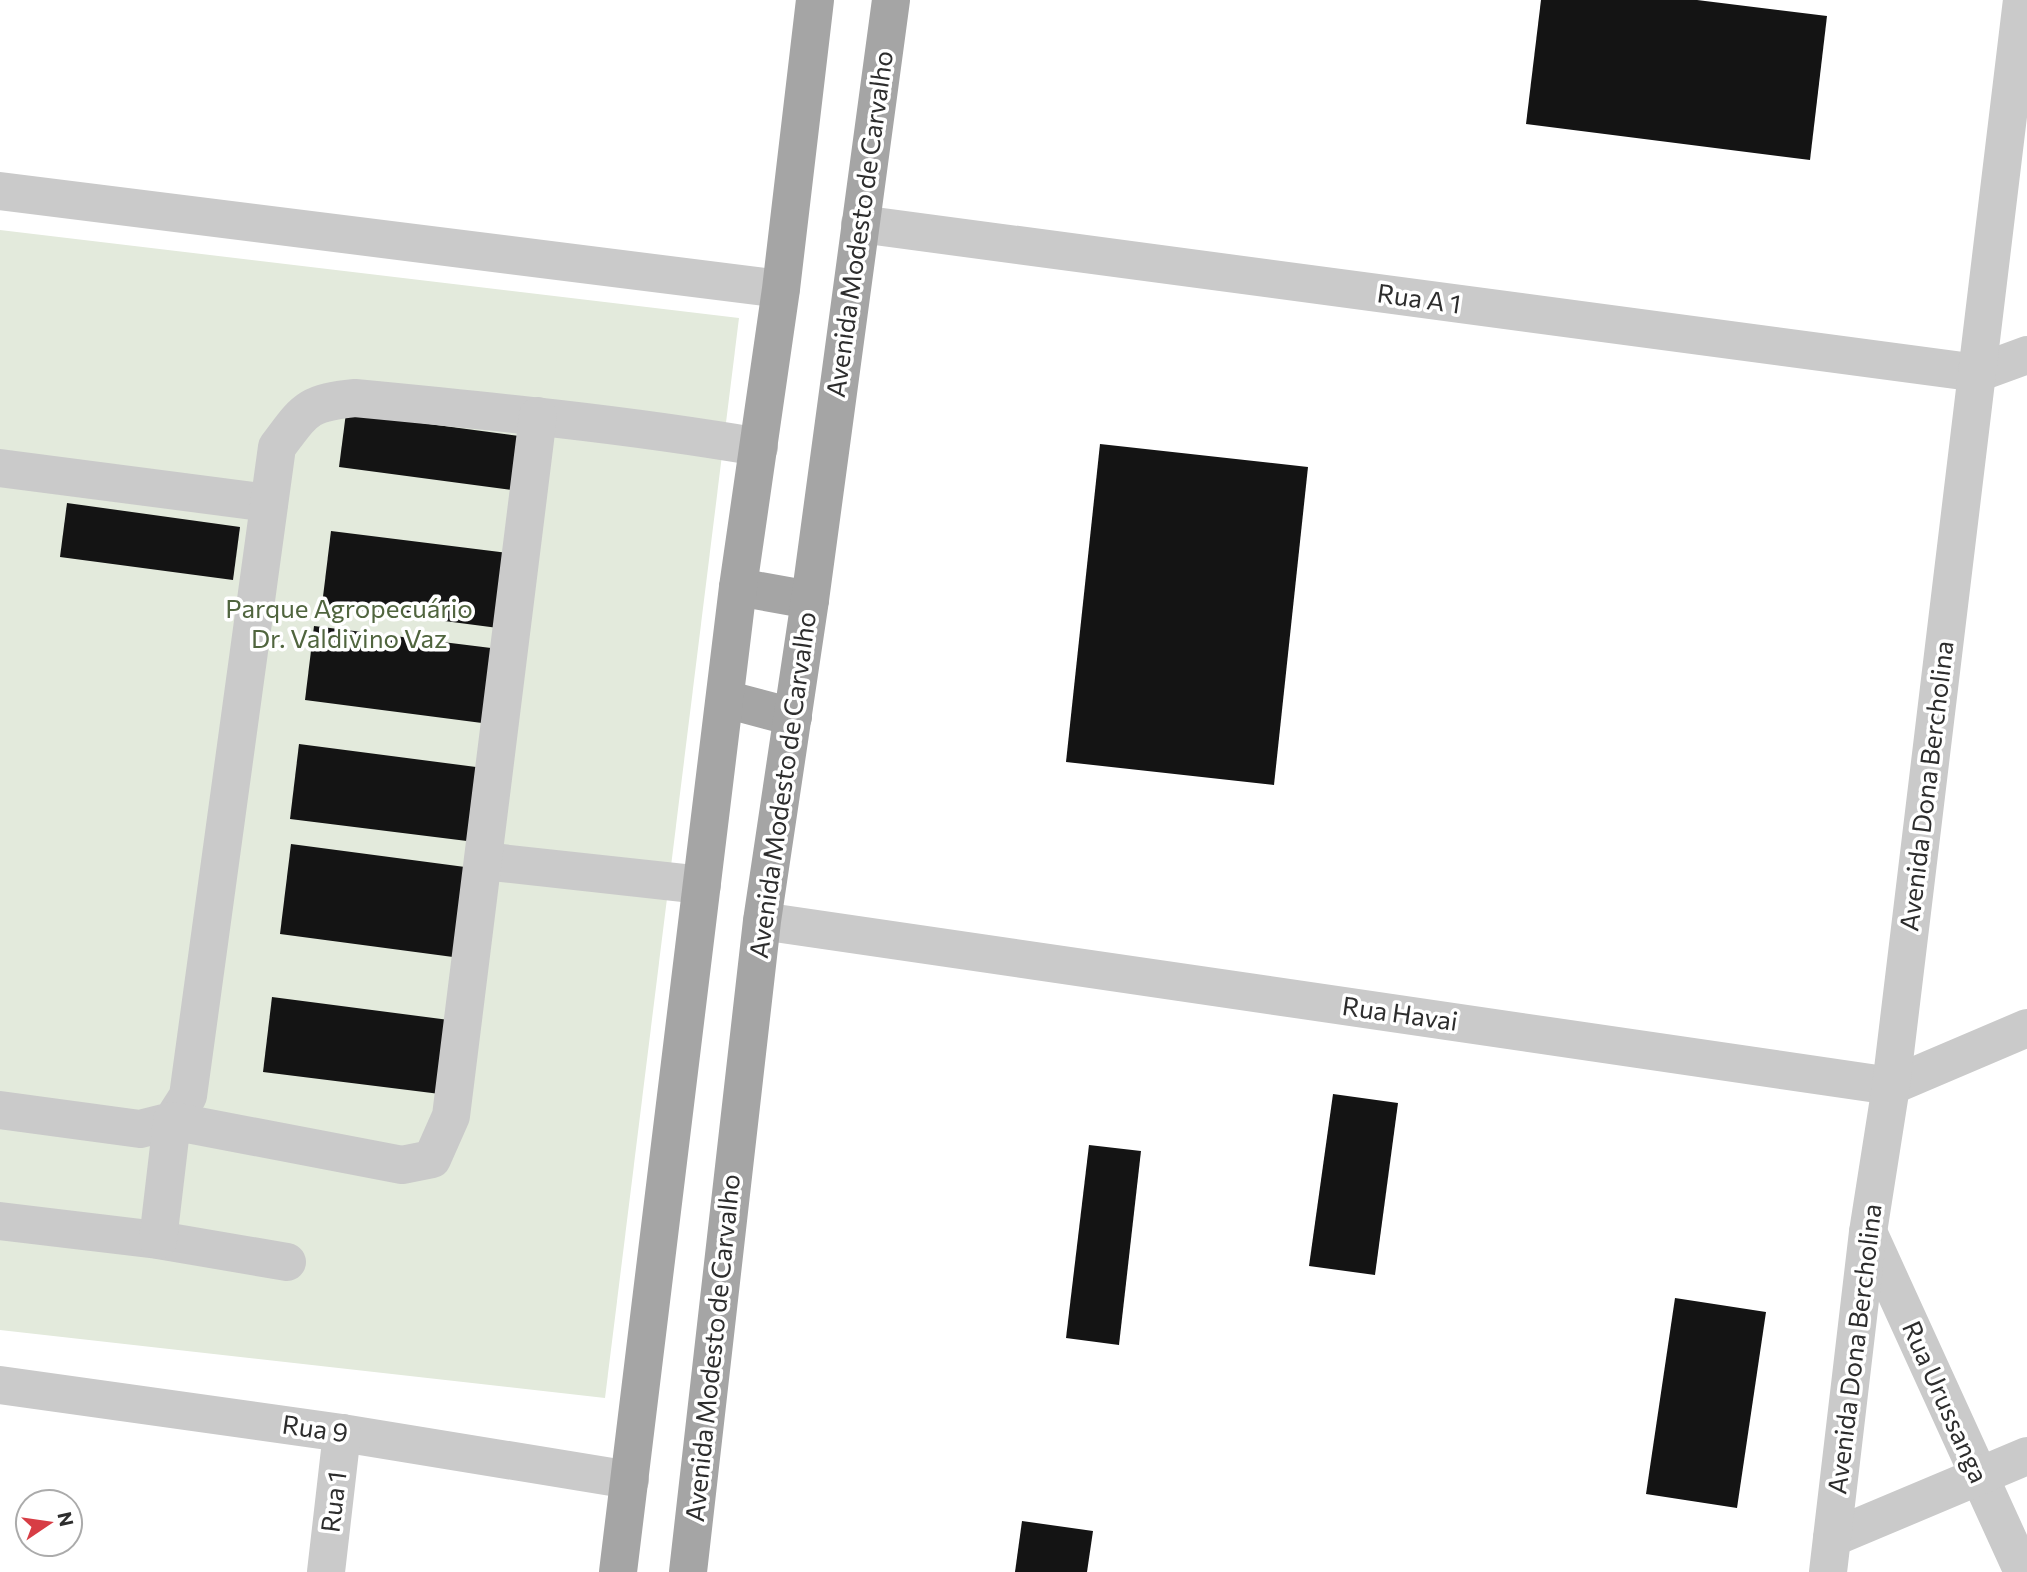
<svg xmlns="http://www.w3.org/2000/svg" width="2027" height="1572" font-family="Commissioner,sans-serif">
  <rect width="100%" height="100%" fill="#fff"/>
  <!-- green -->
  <path fill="#e3eadc" d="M0,230L739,318L605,1398L0,1330Z"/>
  <!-- building -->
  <g fill="#141414">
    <path d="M1541,0H1697L1827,16L1810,160L1526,124Z"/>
    <path d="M346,413L519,436L512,490L339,467Z"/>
    <path d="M1100,444L1308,467L1274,785L1066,762Z"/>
    <path d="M67,503L240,527L233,580L60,557Z"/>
    <path d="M331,531L508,553L498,628L322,605Z"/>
    <path d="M314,626L491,648L482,723L305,700Z"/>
    <path d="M299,744L476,767L467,841L290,819Z"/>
    <path d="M291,844L465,867L453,957L280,934Z"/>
    <path d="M272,997L449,1020L440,1094L263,1072Z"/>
    <path d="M1333,1094L1398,1103L1375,1275L1309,1266Z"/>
    <path d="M1089,1145L1141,1151L1119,1345L1066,1338Z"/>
    <path d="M1675,1298L1766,1312L1737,1508L1646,1494Z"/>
    <path d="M1022,1521L1093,1531L1087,1572H1015Z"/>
  </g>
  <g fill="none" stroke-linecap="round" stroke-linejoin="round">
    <!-- minor -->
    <g stroke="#cacaca" stroke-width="38">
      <path d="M0,191L781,289"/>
      <path d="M860,224L1978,373L2027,355"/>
      <path d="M0,468L269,503"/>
      <path d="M483,861L702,885"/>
      <path d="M762,921L1891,1086L2027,1028"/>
      <path d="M0,1110L140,1129L172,1121L188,1096L277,447C305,410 306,403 355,398C490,411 625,424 759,447"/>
      <path d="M0,1221L158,1240L287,1262"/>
      <path d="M1868,1232L2023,1572"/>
      <path d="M158,1240L172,1121L402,1165L432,1159L451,1116L538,416"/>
      <path d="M0,1385L342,1433L630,1480"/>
      <path d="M1832,1538L2027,1456"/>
      <path d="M326,1572L342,1433"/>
      <path d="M1828,1572L1868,1232L1891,1086L2022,0"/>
    </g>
    <!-- major -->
    <g stroke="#a5a5a5" stroke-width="38">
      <path d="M738,587L810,600"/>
      <path d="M725,699L793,717"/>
      <path d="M618,1572L738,587L781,289L815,0"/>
      <path d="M688,1572L762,921L810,600L891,0"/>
    </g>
  </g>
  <g text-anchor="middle" stroke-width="7" stroke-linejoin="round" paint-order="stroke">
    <!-- street labels -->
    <g font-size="26" fill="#2d2d2d" stroke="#fff">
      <text transform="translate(860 224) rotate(-82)" y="9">Avenida Modesto de Carvalho</text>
      <text transform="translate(1419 299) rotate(8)" y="9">Rua A 1</text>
      <text transform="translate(783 785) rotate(-82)" y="9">Avenida Modesto de Carvalho</text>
      <text transform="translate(1927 786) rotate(-83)" y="9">Avenida Dona Bercholina</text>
      <text transform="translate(1400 1014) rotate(8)" y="9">Rua Havai</text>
      <text transform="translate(713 1348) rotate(-84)" y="9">Avenida Modesto de Carvalho</text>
      <text transform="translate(1855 1349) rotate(-83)" y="9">Avenida Dona Bercholina</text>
      <text transform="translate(1945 1402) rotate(66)" y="9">Rua Urussanga</text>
      <text transform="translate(315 1429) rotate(8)" y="9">Rua 9</text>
      <text transform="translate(334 1502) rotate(-83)" y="9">Rua 1</text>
    </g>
    <!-- park labels -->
    <g font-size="26" fill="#50653e" stroke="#fff">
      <text x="349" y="618">Parque Agropecuário<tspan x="349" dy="30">Dr. Valdivino Vaz</tspan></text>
    </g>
  </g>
  <!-- north arrow -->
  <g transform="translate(49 1523) rotate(77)"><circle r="33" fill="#ffffff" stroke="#ababab" stroke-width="2"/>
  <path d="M0-5L12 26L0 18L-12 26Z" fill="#d73d45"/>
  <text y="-10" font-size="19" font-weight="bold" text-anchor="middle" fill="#2d2d2d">N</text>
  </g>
</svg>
